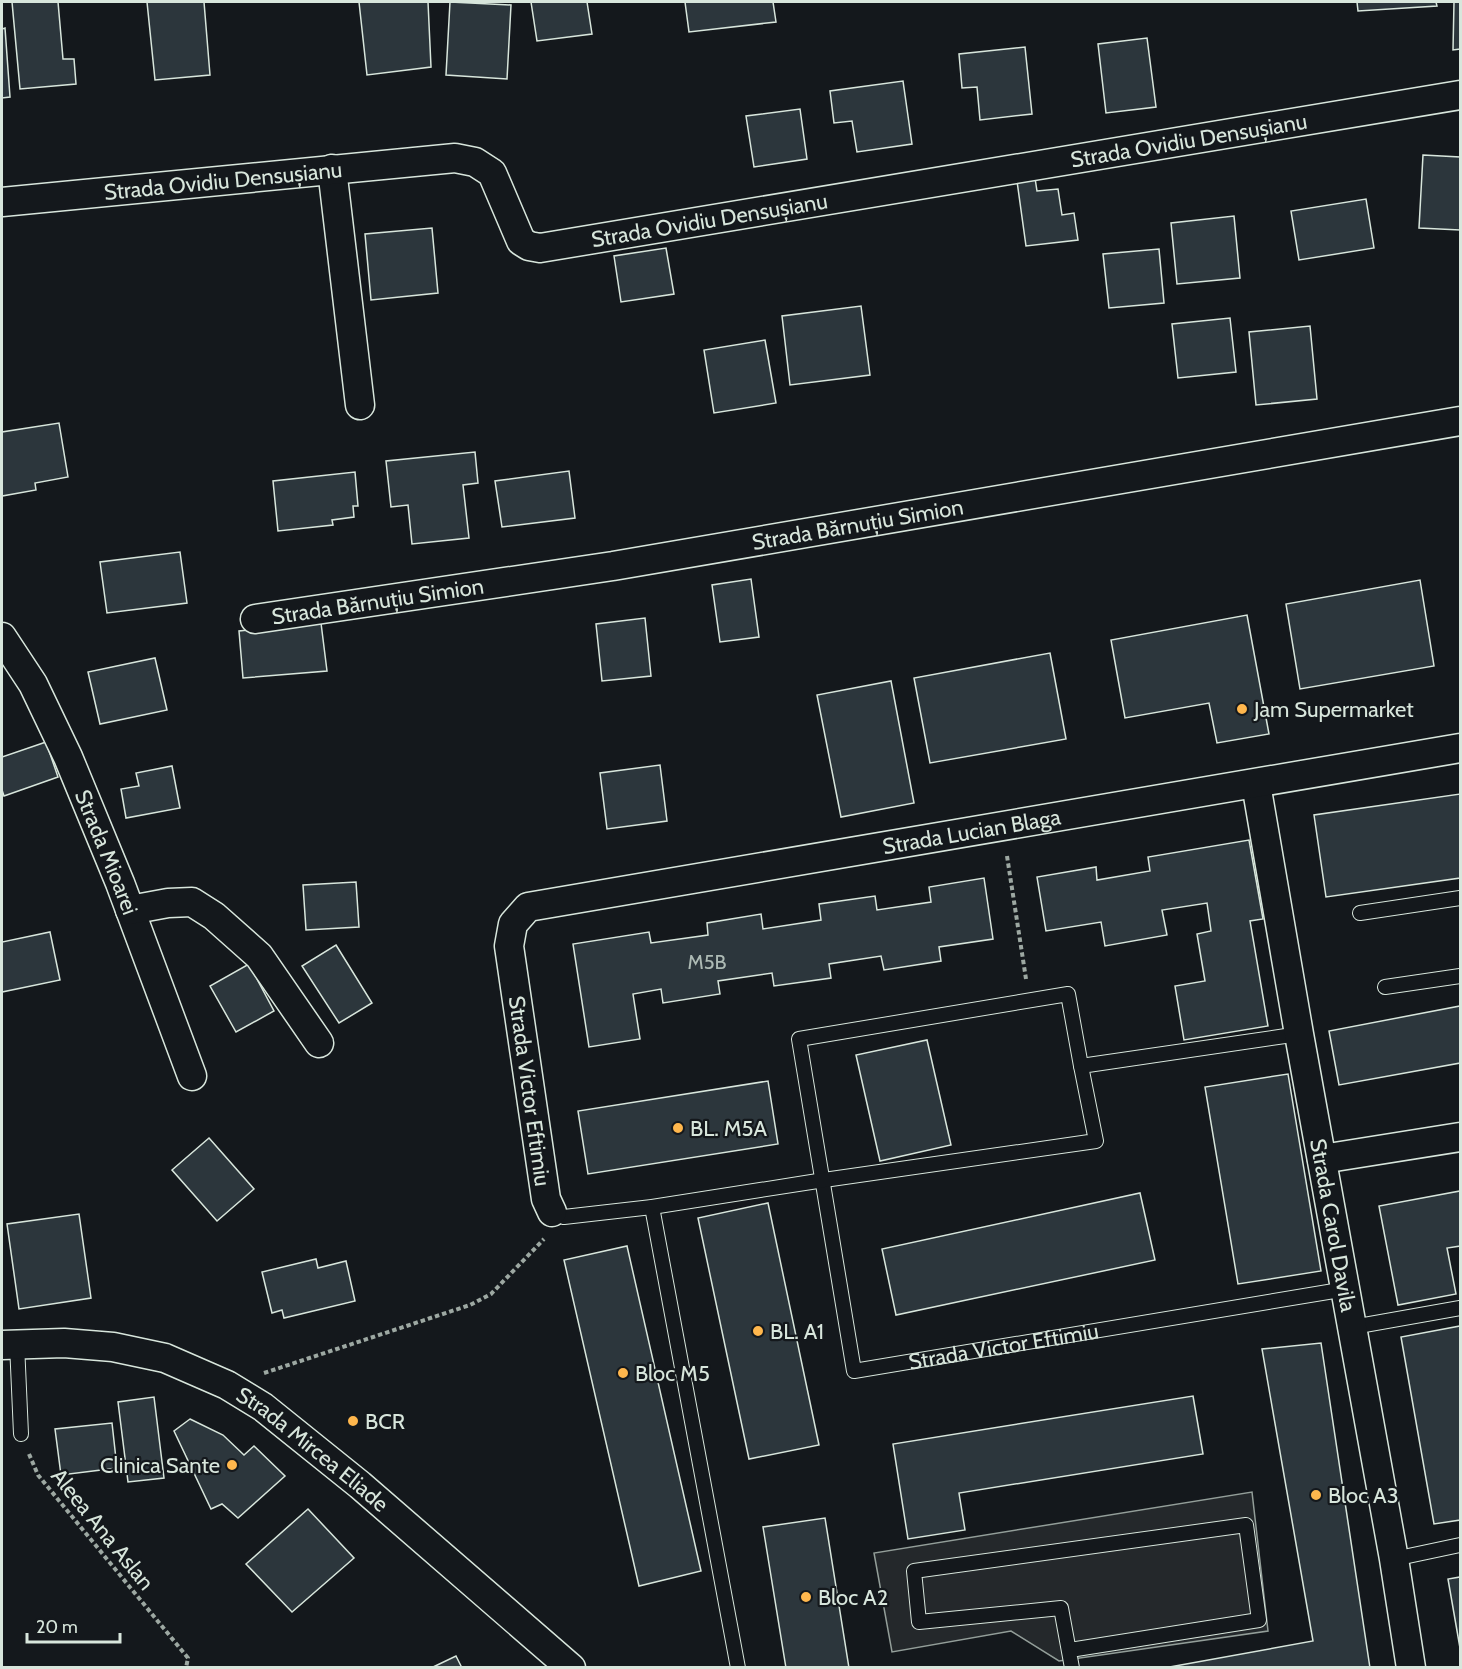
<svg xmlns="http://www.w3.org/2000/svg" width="1462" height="1669" font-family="Cabin,sans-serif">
  <rect width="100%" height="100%" fill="#14181c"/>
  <!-- parking -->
  <path fill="#24282b" stroke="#939e99" stroke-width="1.5" d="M1252,1492L1268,1631L1059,1661L1011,1631L892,1652L874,1553Z"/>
  <!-- building -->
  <g fill="#2c363c" stroke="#d8e6dc" stroke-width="1.5">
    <path d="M12,2H58L63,59H74L76,84L20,89Z"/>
    <path d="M147,2H204L210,75L155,80Z"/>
    <path d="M359,2H428L431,67L367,75Z"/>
    <path d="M450,2L511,5L507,79L446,75Z"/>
    <path d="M531,2H587L592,34L537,41Z"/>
    <path d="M685,2H773L776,22L689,32Z"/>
    <path d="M1357,2H1436L1437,6L1358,11Z"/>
    <path d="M1454,2H1460V49L1453,50Z"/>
    <path d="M5,28L10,97L2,98V29Z"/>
    <path d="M1147,38L1156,107L1106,113L1098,44Z"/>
    <path d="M1025,47L1032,114L980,120L977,87L962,88L959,54Z"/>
    <path d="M903,81L912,144L857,152L852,121L834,123L830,91Z"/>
    <path d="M800,109L807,159L754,167L746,116Z"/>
    <path d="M1423,155L1460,157V230L1419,228Z"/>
    <path d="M1035,178L1037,191L1058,189L1062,215L1074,213L1078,240L1026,246L1017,181Z"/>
    <path d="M1366,199L1374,248L1299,260L1291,211Z"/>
    <path d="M1234,216L1240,278L1177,284L1171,223Z"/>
    <path d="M432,228L438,293L371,300L365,234Z"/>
    <path d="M666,248L674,294L621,302L614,256Z"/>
    <path d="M1159,249L1164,303L1109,308L1103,254Z"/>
    <path d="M861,306L870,375L790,385L782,316Z"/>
    <path d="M1230,318L1236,372L1178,378L1172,324Z"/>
    <path d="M1310,326L1317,399L1256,405L1249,332Z"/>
    <path d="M765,340L776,403L714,413L704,350Z"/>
    <path d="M59,423L68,477L35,483L36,490L2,496V432Z"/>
    <path d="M475,452L478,483L463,485L469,538L412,544L408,505L391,507L386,461Z"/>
    <path d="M569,471L575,518L502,527L495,481Z"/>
    <path d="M355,472L358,506H353L354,517L332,520L333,525L278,531L273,481Z"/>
    <path d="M180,552L187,603L107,613L100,562Z"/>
    <path d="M751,579L759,637L720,642L712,585Z"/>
    <path d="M1420,580L1434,666L1300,689L1286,604Z"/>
    <path d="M1247,615L1269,734L1217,743L1209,703L1125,718L1111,640Z"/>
    <path d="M645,618L651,676L602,681L596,624Z"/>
    <path d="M321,623L327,671L243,678L239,631Z"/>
    <path d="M1050,653L1066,739L930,763L914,678Z"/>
    <path d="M155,658L167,710L100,724L88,672Z"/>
    <path d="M891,681L914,803L841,817L817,695Z"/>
    <path d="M46,742L58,777L4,796L2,790V757Z"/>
    <path d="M660,765L667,821L607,829L600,773Z"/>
    <path d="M172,766L180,808L126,818L121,789L139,786L136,773Z"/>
    <path d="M1460,794V878L1326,897L1314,815Z"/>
    <path d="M1249,840L1263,919L1250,921L1268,1026L1184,1040L1175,986L1205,981L1197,934L1211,931L1207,903L1162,910L1167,935L1105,946L1101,922L1046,931L1037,877L1096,867L1097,880L1150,871L1148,857Z"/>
    <path d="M984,878L993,939L939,947L941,961L884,970L881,956L829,964L831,978L774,986L772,973L718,981L720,994L663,1003L661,989L633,994L640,1039L589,1047L573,944L649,932L651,943L708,935L707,923L761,914L763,929L821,920L819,904L875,896L877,910L931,902L929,887Z"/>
    <path d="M356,882L359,927L306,930L303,885Z"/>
    <path d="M50,932L60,980L2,992V942Z"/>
    <path d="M336,945L372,1003L339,1023L302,966Z"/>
    <path d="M249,964L274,1011L236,1032L210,986Z"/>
    <path d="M1460,1006V1063L1339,1085L1329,1031Z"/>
    <path d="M927,1040L951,1145L880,1161L856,1055Z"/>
    <path d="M1288,1074L1321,1271L1238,1284L1205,1087Z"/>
    <path d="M768,1081L778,1144L588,1174L578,1111Z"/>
    <path d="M209,1138L254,1189L217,1221L172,1170Z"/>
    <path d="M1460,1191V1246L1447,1248L1456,1294L1398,1305L1379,1206Z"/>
    <path d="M1140,1193L1155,1260L896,1315L882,1249Z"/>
    <path d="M768,1203L819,1445L749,1459L698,1218Z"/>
    <path d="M79,1214L91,1298L19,1309L7,1224Z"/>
    <path d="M627,1246L701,1571L639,1586L564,1260Z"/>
    <path d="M316,1259L318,1268L346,1261L355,1301L284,1318L282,1310L272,1313L262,1272Z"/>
    <path d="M1460,1326V1520L1434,1524L1401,1337Z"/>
    <path d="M1321,1343L1370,1668H1164L1313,1641L1262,1349Z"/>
    <path d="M1193,1396L1203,1454L959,1493L965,1530L908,1539L893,1444Z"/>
    <path d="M154,1397L164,1478L128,1482L118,1402Z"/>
    <path d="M190,1419L223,1435L244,1455L254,1446L285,1476L238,1518L222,1504L211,1509L174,1431Z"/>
    <path d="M112,1423L117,1468L61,1475L55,1429Z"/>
    <path d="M308,1509L354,1558L292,1612L246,1564Z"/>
    <path d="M825,1518L849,1668H786L763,1527Z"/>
    <path d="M1460,1577V1648L1448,1579Z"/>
    <path d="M456,1656L462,1668H431Z"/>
  </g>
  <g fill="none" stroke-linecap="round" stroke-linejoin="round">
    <defs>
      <g id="lane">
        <path d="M1360,913L1460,898"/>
        <path d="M1385,987L1460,976"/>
        <path id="s1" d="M1081,1066L1068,994L799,1039L854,1371L1346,1289"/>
        <path d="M652,1207L738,1668"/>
        <path d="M552,1212L564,1217L652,1207L824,1180L1096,1141L1081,1066L1299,1034"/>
        <path d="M1353,1327L1460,1308"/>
        <path d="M17,1344L21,1434"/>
        <path d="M1394,1559L1460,1545"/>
        <path d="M1070,1650L1259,1620L1246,1525L914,1571L919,1622L1061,1608L1072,1668"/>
      </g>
      <g id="street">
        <path d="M332,169L360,405"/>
        <path id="s2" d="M2,202L455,158L475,162L492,173L521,241L529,246L540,248L1460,95"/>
        <path id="s3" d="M255,619L613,566L1460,421"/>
        <path id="s4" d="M2,637L33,684L68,757L120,883L192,1076"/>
        <path id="s5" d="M1256,784L1299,1034L1394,1559L1411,1668"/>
        <path d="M130,910L168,903L192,902L214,916L259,956L319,1043"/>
        <path d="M1322,1159L1460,1137"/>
        <path id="s6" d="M552,1212L546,1199L509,946L513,924L528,907L1460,748"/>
        <path id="s7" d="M2,1345L64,1343L113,1347L165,1358L227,1385L263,1407L360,1485L571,1668"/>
      </g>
    </defs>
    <!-- lane casing -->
    <use href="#lane" stroke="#d8e6dc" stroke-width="16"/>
    <!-- street casing -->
    <use href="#street" stroke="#d8e6dc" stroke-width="31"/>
    <!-- path -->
    <g stroke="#9da8a2" stroke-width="4" stroke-dasharray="4.5 3" stroke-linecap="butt">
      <path d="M1007,856L1026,979"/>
      <path d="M264,1373L470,1305L491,1294L544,1239"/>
      <path d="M29,1454L38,1475L188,1658L186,1668"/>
    </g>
    <!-- lane -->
    <use href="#lane" stroke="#14181c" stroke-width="14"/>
    <!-- street -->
    <use href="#street" stroke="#14181c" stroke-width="28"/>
  </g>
  <!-- markers -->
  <g fill="#ffb74d" stroke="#14181c" stroke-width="2">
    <circle cx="1242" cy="709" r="6"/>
    <circle cx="678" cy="1128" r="6"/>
    <circle cx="758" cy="1331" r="6"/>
    <circle cx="623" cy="1373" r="6"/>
    <circle cx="353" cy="1421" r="6"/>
    <circle cx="232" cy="1465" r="6"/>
    <circle cx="1316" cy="1495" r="6"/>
    <circle cx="806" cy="1597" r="6"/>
  </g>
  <g text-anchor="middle" stroke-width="4.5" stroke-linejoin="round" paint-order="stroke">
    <!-- number labels -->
    <g font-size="20" fill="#adbab4">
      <text x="707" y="969">M5B</text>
    </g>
    <!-- street labels -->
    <g font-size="22" fill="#d8e6dc" stroke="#14181c">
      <text dy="8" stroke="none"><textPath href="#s2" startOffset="1248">Strada Ovidiu Densușianu</textPath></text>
      <text dy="8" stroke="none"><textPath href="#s2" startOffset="222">Strada Ovidiu Densușianu</textPath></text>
      <text dy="8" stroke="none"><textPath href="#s2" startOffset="762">Strada Ovidiu Densușianu</textPath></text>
      <text dy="8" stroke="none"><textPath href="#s3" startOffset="610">Strada Bărnuțiu Simion</textPath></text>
      <text dy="8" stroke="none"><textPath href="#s3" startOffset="124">Strada Bărnuțiu Simion</textPath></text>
      <text dy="8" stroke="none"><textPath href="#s6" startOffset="765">Strada Lucian Blaga</textPath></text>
      <text dy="8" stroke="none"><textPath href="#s4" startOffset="240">Strada Mioarei</textPath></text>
      <text transform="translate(530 1091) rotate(82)" y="8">Strada Victor Eftimiu</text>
      <text dy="8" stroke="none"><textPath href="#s5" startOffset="448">Strada Carol Davila</textPath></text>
      <text dy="8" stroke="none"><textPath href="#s1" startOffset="834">Strada Victor Eftimiu</textPath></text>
      <text dy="8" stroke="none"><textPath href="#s7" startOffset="339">Strada Mircea Eliade</textPath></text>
      <text transform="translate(103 1529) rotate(51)" y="8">Aleea Ana Aslan</text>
    </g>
    <!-- poi labels -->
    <g font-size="22" fill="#d8e6dc" stroke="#14181c" text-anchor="start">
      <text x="1254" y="717">Jam Supermarket</text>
      <text x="690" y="1136">BL. M5A</text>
      <text x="770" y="1339">BL. A1</text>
      <text x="635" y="1381">Bloc M5</text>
      <text x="365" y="1429">BCR</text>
      <text x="220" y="1473" text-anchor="end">Clinica Sante</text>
      <text x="1328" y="1503">Bloc A3</text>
      <text x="818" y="1605">Bloc A2</text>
    </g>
  </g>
  <!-- border -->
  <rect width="1462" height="1669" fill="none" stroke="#d8e6dc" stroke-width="6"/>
  <!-- scale -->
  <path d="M27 1633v9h93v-9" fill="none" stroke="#d8e6dc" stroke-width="3"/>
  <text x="36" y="1633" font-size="18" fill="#d8e6dc" stroke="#14181c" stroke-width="4.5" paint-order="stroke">20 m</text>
</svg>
